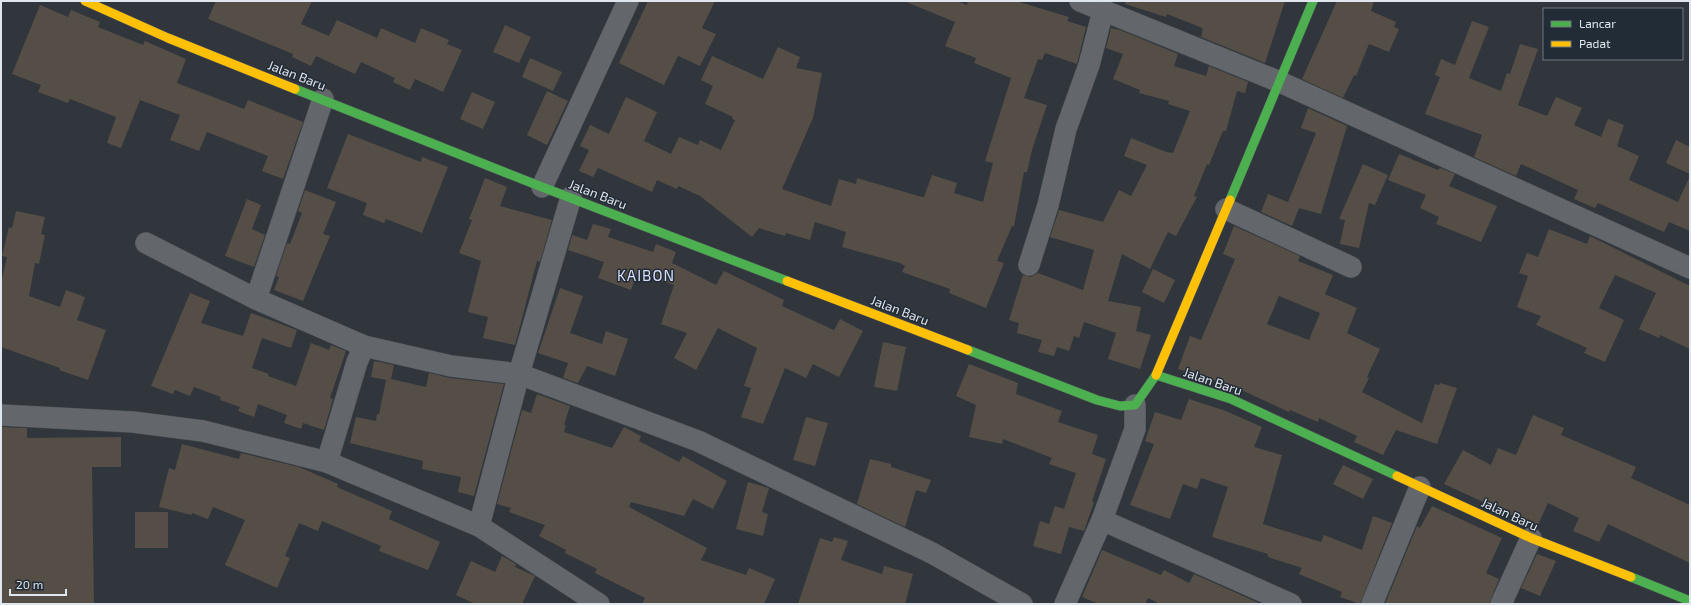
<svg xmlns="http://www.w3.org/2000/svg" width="1691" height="605" font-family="'Exo 2',sans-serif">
  <rect width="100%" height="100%" fill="#30363c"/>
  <!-- building -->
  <g fill="#544e46" fill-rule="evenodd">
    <path d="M216,1H312L301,24L329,36L337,20L377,38L381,28L415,43L421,28L449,40L447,44L462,50L443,92L415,79L410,90L393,82L395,78L361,62L355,74L316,56L311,66L292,57L293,54L208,19Z"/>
    <path d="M648,1H715L702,28L716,34L700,66L678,56L664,85L619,63Z"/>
    <path d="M904,1H957L967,5L968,1H1016L1069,17L1067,21L1086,27L1077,64L1045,53L1042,60L1038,59L1024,98L1047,105L1032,150L1027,172H1024L1014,226H1012L997,261L1004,263L986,308L949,293L950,289L902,272L905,266L900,263L842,247L846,232L815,222L810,240L786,233L785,236L759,228L752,237L700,196L678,186L677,189L657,180L652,192L598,168L593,177L579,171L589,150L580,146L590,125L609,134L626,97L657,112L644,141L671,154L679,137L698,145L700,140L721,150L735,120L732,119L733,117L705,104L713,86L701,80L712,56L763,79L778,47L800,57L796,68L822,73L813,118L782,189L831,206L839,179L856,184L857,178L922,197H924L932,175L957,183L954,193L983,202L993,163L985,161L1011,78L974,63L976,58L945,46L955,22Z"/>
    <path d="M1125,1H1285L1265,63L1201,37L1203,29L1200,27L1167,14L1166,17L1125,4Z"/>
    <path d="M1337,1H1374L1371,11L1396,22L1394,27L1399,29L1389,52L1369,44L1356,76L1354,75L1343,98L1302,79Z"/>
    <path d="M40,5L68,17L71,10L100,22L98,27L143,45L145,41L186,59L177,83L244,109L248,100L303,122L283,179L262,171L268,156L207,132L199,151L170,140L180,115L140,100L121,148L107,143L116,117L70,99L68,103L38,92L41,85L12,74Z"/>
    <path d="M1472,21L1489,27L1469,78L1501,91L1507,73L1510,74L1520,44L1538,49L1518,105L1547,116L1556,97L1582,108L1574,125L1601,137L1608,119L1624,125L1617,146L1639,156L1629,180L1678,202L1690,176V231L1669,222L1664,232L1598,203L1595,208L1574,199L1578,190L1521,164L1516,176L1474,157L1482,135L1425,114L1440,77L1435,75L1441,59L1455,65Z"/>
    <path d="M505,25L531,37L519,63L493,52Z"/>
    <path d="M1111,28L1120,30L1178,54L1174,66L1206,76L1209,66L1248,82L1245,93L1237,91L1226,131H1223L1209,165L1207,164L1194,196L1197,197L1176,236L1168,232L1150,269L1122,254L1108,301L1141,307L1136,331L1151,335L1140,369L1108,359L1116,333L1084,322L1079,338L1074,336L1069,351L1057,347L1054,356L1038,352L1042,340L1017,333L1019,323L1009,320L1023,275L1031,277L1038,273L1083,290L1094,250L1050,237L1059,210L1103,222L1119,190L1131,196L1147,165L1124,156L1131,138L1169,153V152L1173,153L1190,111L1168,104L1169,101L1139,93L1140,90L1113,79L1123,54L1106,48Z"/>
    <path d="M530,58L562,72L553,91L522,77Z"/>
    <path d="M547,91L568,101L547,145L527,135Z"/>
    <path d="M472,92L495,102L483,129L460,119Z"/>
    <path d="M1308,108L1347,126L1321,214L1299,208L1292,226L1261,212L1268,194L1288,202L1316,133L1301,128Z"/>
    <path d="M348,134L421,162L422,157L448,167L422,233L386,219L384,223L363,215L367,203L327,188Z"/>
    <path d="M1676,140L1690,147V174L1666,163Z"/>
    <path d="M1399,154L1438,170L1440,168L1455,174L1449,186L1497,206L1481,242L1436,224L1439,217L1420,208L1426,195L1388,180Z"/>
    <path d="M1363,164L1388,175L1375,205L1369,203L1359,248L1340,244L1345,220L1339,219Z"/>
    <path d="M485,178L507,187L500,206L552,220L540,262L537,261L515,345L483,338L488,317L468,312L481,261L459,253L472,220L469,219Z"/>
    <path d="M305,190L336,202L323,234L330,236L303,301L274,290L279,277L276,276L287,243L290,244L302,213L298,211Z"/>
    <path d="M247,199L261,205L252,229L265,235L254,267L225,256Z"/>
    <path d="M16,211L45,217L41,234L45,235L39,264L35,263L29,296L60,307L66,290L85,297L77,320L106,330L88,380L59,370L60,368L1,347V283L7,257L2,256L9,227L12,228Z"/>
    <path d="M593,224L611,229L608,237L653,252L656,244L676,252L672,263L716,285L724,271L784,300L782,306L834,330L840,319L863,331L839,377L813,364L806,378L785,368L763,424L741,417L751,388L744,386L757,348L718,328L696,370L674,358L687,333L661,324L674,285L637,273L631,290L598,278L604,262L568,250L572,235L587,240Z"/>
    <path d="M1234,226L1300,256L1298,261L1333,275L1325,294L1357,308L1347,333L1380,349L1367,377L1369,378L1362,392L1422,423L1435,384L1439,385L1440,383L1457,388L1437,444L1396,430L1383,455L1354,442L1357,436L1319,418L1318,422L1290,410L1289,412L1235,387L1178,369L1190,336L1201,340L1235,259L1223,254ZM1279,296L1320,313L1309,340L1267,324Z"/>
    <path d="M1549,229L1587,244L1590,236L1690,286V349L1660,335L1659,338L1639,329L1656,293L1615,275L1599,308L1624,320L1605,362L1584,353L1587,348L1536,325L1541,316L1517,307L1528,276L1519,273L1527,253L1538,257Z"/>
    <path d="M1153,269L1175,280L1164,303L1142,292Z"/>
    <path d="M560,288L583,296L570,333L602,344L606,331L628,339L615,376L587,366L578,383L563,378L568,363L538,353Z"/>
    <path d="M190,293L210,301L201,323L243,336L251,313L297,330L291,348L262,338L252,368L269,374L268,376L296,386L311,343L329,350L331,345L346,351L330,398L333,399L324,430L303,423L301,429L284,423L287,415L258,404L254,417L238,411L240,407L220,400L221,397L194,387L190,396L175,390L173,394L151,386Z"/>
    <path d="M883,342L906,347L897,391L874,387Z"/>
    <path d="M374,361L394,365L391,379L426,387L429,373L450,378L504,384L474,496L458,492L461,477L422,469L423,461L350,443L356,417L376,421L377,414H379L386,380L371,377Z"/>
    <path d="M969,364L1018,383L1016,394L1062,411L1058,422L1098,435L1092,454L1106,459L1092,501L1094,502L1084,531L1069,527L1061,554L1033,546L1040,521L1049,524L1055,506L1064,509L1076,473L1049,464L1052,458L1003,439L1002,444L969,437L976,405L956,396Z"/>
    <path d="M537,394L570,406L564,425H566L564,432L612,448L624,427L641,436L639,441L679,462L683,456L727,481L713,509L693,499L684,516L631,502L629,507L707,548L701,560L746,575L749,568L775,579L764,604H642L645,598L595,573L597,569L565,553L566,550L539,536L545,525L509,512L511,508L497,504L522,410L531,413Z"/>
    <path d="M1189,399L1226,411L1262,427L1254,447L1282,455L1263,524L1321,542L1324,535L1362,550L1373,516L1392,523L1360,604L1340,597L1342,592L1299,574L1302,568L1268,557V554L1212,537L1228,487L1201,478L1197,489L1183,484L1170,519L1130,505L1154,444L1145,441L1155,412L1181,420Z"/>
    <path d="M1533,415L1564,428L1561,435L1636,467L1631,478L1690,505V563L1608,524L1599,542L1573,531L1579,518L1548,503L1537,527L1444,484L1463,450L1491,465L1498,448L1516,455Z"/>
    <path d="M806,417L828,423L815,466L793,460Z"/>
    <path d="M1,427L27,428V438L121,437V467H92L94,604H1Z"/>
    <path d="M182,444L239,459L241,453L299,467L338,484L337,487L392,511L389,519L440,542L428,570L379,551L381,546L322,521L318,531L299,523L285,556L290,558L277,588L225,565L245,520L213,507L208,519L192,513V515L159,507L169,468L175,470Z"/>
    <path d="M870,459L891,464V467L931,480L926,493L916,490L905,527L857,504Z"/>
    <path d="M1343,465L1373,479L1363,499L1333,484Z"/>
    <path d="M748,482L769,488L762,512L768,514L763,536L736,529Z"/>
    <path d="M1432,506L1502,538L1486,573L1499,579L1489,604H1385L1417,526L1420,528Z"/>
    <rect x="135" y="512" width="33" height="36"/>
    <path d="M834,537L848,541L841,560L882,574L884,566L913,574L905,604H798L820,538L832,542Z"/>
    <path d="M1102,550L1161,575L1164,570L1189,583L1194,574L1261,604H1160L1148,598L1145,604H1099L1082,597Z"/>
    <path d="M1537,554L1556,561L1540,596L1521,588Z"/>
    <path d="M502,556L516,564L515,567L535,576L522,604H475L456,595L471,561L495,572Z"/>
  </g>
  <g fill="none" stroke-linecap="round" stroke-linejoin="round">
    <defs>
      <g id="street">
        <path d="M1080,1L1280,82L1690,268"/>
        <path d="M323,99L256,299L364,346L451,366L519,374L698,441L932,553L1022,604"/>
        <path d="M542,187L628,1"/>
        <path d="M1226,209L1351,267"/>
        <path d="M146,243L256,299"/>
        <path d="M1029,265L1048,205L1066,129L1089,65L1103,11"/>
        <path d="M1,415L133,422L203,431L327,462L479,526L599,604"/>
        <path d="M327,462L357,362L364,346"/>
        <path d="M1102,520L1291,604"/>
        <path d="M479,526L519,374L571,197"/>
        <path d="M1065,604L1102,520L1135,429V405"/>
        <path d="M1372,604L1420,487"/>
        <path d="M1501,604L1531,538"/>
      </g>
      <g id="fast">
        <path d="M295,89L542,187L787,281"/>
        <path d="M1230,200L1313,1"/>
        <path d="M968,350L1097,400L1120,406L1135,405L1156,375L1231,399L1397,476"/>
        <path d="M1631,577L1690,601"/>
      </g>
      <g id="slow">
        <path d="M85,1L168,38L295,89"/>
        <path d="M787,281L968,350"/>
        <path d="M1156,375L1230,200"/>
        <path d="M1397,476L1531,538L1631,577"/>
      </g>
    </defs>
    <!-- street casing -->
    <use href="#street" stroke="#4d5257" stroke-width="22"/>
    <!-- fast casing -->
    <use href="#fast" stroke="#4d5257" stroke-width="10"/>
    <!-- slow casing -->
    <use href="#slow" stroke="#4d5257" stroke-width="10"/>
    <!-- street -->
    <use href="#street" stroke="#63676c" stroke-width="21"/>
    <!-- fast -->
    <use href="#fast" stroke="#4caf50" stroke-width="9"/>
    <!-- slow -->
    <use href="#slow" stroke="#ffc107" stroke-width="9"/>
  </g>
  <g text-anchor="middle" stroke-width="3" stroke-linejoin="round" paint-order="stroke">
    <!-- street labels -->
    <g font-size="13" fill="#e0e6ed" stroke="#222c36">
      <text transform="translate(297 75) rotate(21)" y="5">Jalan Baru</text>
      <text transform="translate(598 194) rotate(21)" y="5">Jalan Baru</text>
      <text transform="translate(900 310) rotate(21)" y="5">Jalan Baru</text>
      <text transform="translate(1213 381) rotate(19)" y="5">Jalan Baru</text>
      <text transform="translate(1510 514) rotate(25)" y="5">Jalan Baru</text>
    </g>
    <!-- quarter labels -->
    <g font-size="15" letter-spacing="1" fill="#d9defb" stroke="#222c36">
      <text x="646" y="281">KAIBON</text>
    </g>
  </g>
  <!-- border -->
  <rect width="1691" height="605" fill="none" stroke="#e0e6ed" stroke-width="4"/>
  <!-- legend -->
  <rect x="1543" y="8" width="140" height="52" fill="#222c36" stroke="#6e767f"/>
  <rect x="1551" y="21" width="20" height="6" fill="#4caf50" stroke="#6e767f"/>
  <text x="1579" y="28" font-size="12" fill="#e0e6ed">Lancar</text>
  <rect x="1551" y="41" width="20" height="6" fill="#ffc107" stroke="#6e767f"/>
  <text x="1579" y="48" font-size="12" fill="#e0e6ed">Padat</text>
  <!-- scale -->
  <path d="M10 589v6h56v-6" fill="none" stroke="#e0e6ed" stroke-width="2"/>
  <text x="16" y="589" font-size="12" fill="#e0e6ed" stroke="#222c36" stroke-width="3" paint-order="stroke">20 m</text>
</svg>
